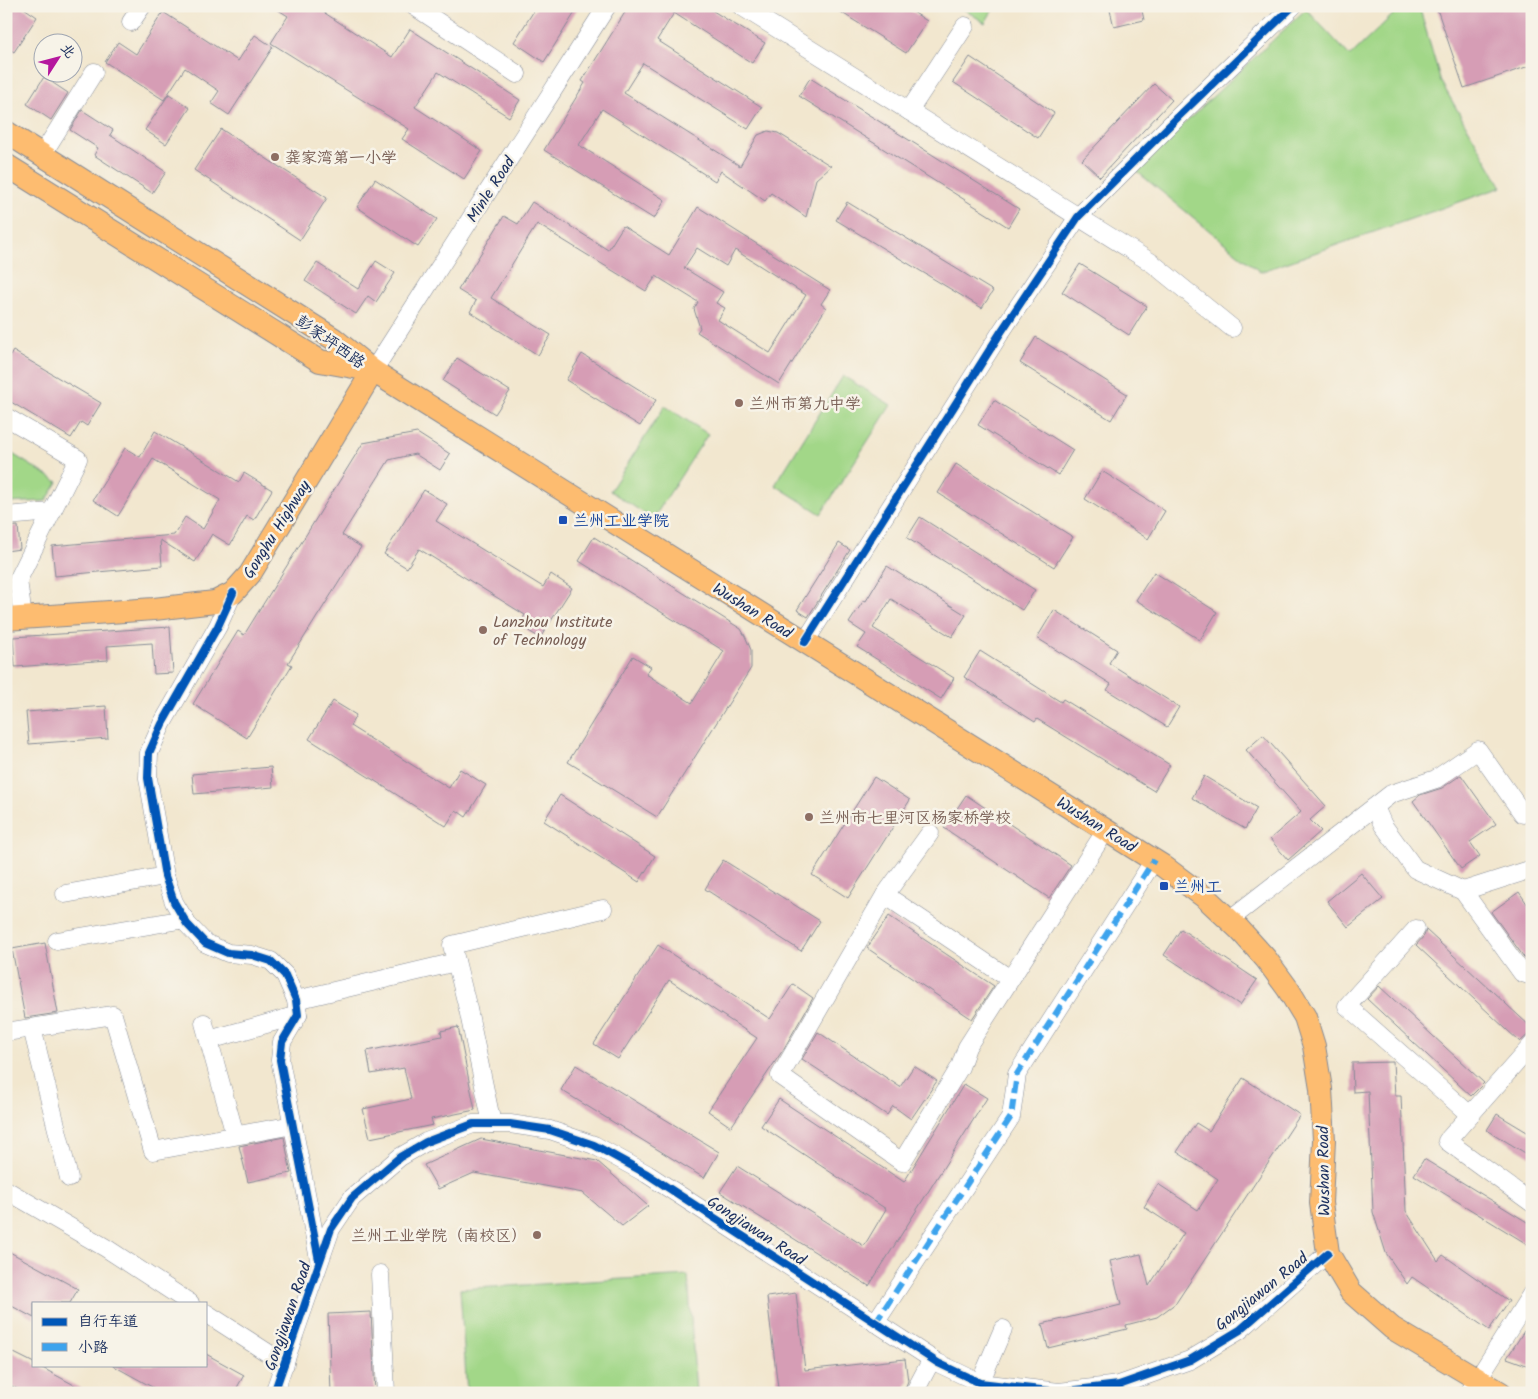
<svg xmlns="http://www.w3.org/2000/svg" width="1538" height="1399" font-family="Kalam,'LXGW WenKai TC',sans-serif">
  <rect width="100%" height="100%" fill="#f7f3e8"/>
  <filter id="ink" filterUnits="userSpaceOnUse"><feTurbulence type="fractalNoise" baseFrequency=".02" numOctaves="2"/><feDisplacementMap in="SourceGraphic" scale="10" xChannelSelector="R" yChannelSelector="G"/><feConvolveMatrix kernelMatrix="1 2 1 2 8 2 1 2 1" color-interpolation-filters="sRGB"/></filter>
  <filter id="wash" filterUnits="userSpaceOnUse"><feTurbulence type="fractalNoise" baseFrequency=".0096" numOctaves="4" result="noise"/><feDisplacementMap in="SourceGraphic" scale="20" xChannelSelector="R" yChannelSelector="G"/><feGaussianBlur stdDeviation="1.12" result="paint"/><feColorMatrix in="noise" values="0 0 0 0 0 0 0 0 0 0 0 0 0 0 0 0 0 1.4 0 .05"/><feComposite in="paint" operator="in"/></filter>
  <g filter="url(#wash)">
    <rect width="100%" height="100%" fill="#f2e7cf"/>
    <!-- park -->
    <g fill="#a2d788" stroke="#5e8373">
      <path d="M959,6H995L985,23Z"/>
      <path d="M1402,6H1419L1441,82L1502,187L1260,272L1135,170L1306,9L1350,56Z"/>
      <path d="M843,376L891,405L821,514L775,485Z"/>
      <path d="M665,406L708,434L653,519L610,491Z"/>
      <path d="M6,450L58,482L46,501L6,503Z"/>
      <path d="M688,1275L696,1393H467L460,1289Z"/>
    </g>
    <g id="blocks">
      <!-- building -->
      <g fill="#d69db5" fill-rule="evenodd">
        <path d="M6,6H21L37,17L14,52L6,47Z"/>
        <path d="M272,6H314L392,57L410,29L520,100L509,117L438,72L415,107L482,151L464,179L402,139L409,129L271,43L288,16Z"/>
        <path d="M537,6H579L544,62L514,42Z"/>
        <path d="M629,6H705L765,43L752,63L674,13L657,40L762,107L748,129L643,63L624,93L740,166L758,135L768,131L778,133L831,166L816,179L806,217L771,193L765,201L721,171L715,181L602,109L579,145L665,200L654,219L544,150L585,83L582,81Z"/>
        <path d="M831,6H904L927,21L906,53Z"/>
        <path d="M1109,6H1141L1144,20L1114,27Z"/>
        <path d="M1436,6H1532V65L1464,88Z"/>
        <path d="M163,12L238,61L255,35L273,47L229,115L211,103L219,91L185,68L164,100L105,62L118,42L136,54Z"/>
        <path d="M970,57L1054,113L1038,138L953,82Z"/>
        <path d="M44,77L68,93L51,120L27,104Z"/>
        <path d="M810,78L1019,209L1008,227L799,96Z"/>
        <path d="M1154,84L1172,100L1100,177L1082,160Z"/>
        <path d="M169,94L190,108L166,144L145,130Z"/>
        <path d="M82,110L113,130L110,135L166,172L152,193L94,155L98,148L70,130Z"/>
        <path d="M221,129L327,198L300,240L194,170Z"/>
        <path d="M375,179L437,219L418,247L357,207Z"/>
        <path d="M532,202L608,250L623,226L669,255L698,207L830,290L821,304L826,308L779,384L697,332L700,328L694,309L698,302L656,276L646,291L537,224L491,298L551,335L538,355L470,312L476,301L458,290L504,216L518,224ZM697,248L726,266L735,250L806,295L770,353L718,320L725,308L716,303L723,292L684,268Z"/>
        <path d="M847,202L993,291L982,308L836,220Z"/>
        <path d="M376,261L395,273L376,302L368,296L356,314L305,281L317,263L358,289Z"/>
        <path d="M1080,264L1147,306L1129,335L1062,292Z"/>
        <path d="M1036,337L1127,394L1111,420L1020,363Z"/>
        <path d="M13,351L101,403L87,426L81,422L71,438L6,399V363Z"/>
        <path d="M582,354L656,400L640,426L566,380Z"/>
        <path d="M457,358L510,391L495,414L443,381Z"/>
        <path d="M994,400L1073,450L1058,475L978,425Z"/>
        <path d="M155,431L239,482L244,473L272,490L254,520L247,516L230,545L212,534L195,562L160,540L162,566L55,576L52,546L174,535L185,517L203,529L220,500L153,459L118,516L93,500L125,448L140,457Z"/>
        <path d="M417,433L450,454L440,470L415,454L389,460L342,535L361,547L288,663L292,665L247,738L193,704L238,631L244,635L363,443Z"/>
        <path d="M956,464L1073,537L1054,567L938,493Z"/>
        <path d="M1102,471L1165,511L1148,539L1085,499Z"/>
        <path d="M424,490L447,504L436,521L543,587L551,574L572,588L540,638L519,625L525,615L419,549L407,568L384,554Z"/>
        <path d="M920,517L1035,590L1022,610L907,538Z"/>
        <path d="M18,526L20,549L6,551V527Z"/>
        <path d="M594,537L741,629L745,636L751,650V668L657,817L568,762L633,656L651,667L646,674L692,703L724,651L579,561Z"/>
        <path d="M839,543L850,550L808,617L797,610Z"/>
        <path d="M887,566L966,615L952,637L891,599L873,628L954,678L941,699L857,647L866,634L849,623L864,600L866,601Z"/>
        <path d="M1154,572L1217,612L1200,640L1136,600Z"/>
        <path d="M1054,610L1117,650L1109,663L1179,707L1167,727L1107,690L1111,684L1037,638Z"/>
        <path d="M170,627L173,673L154,674L152,643L107,646L108,660L15,667L13,637Z"/>
        <path d="M980,651L1061,702L1063,699L1170,765L1154,791L1037,719L1035,722L964,677Z"/>
        <path d="M333,701L356,715L350,726L449,788L460,769L486,785L466,817L456,810L446,826L309,739Z"/>
        <path d="M106,706L108,738L29,744L26,712Z"/>
        <path d="M1263,735L1326,806L1310,820L1321,831L1288,860L1270,839L1301,812L1246,750Z"/>
        <path d="M271,767L273,787L194,794L192,774Z"/>
        <path d="M1461,775L1496,824L1470,842L1480,856L1461,869L1413,801L1420,795L1442,788Z"/>
        <path d="M1204,776L1257,808L1245,829L1192,798Z"/>
        <path d="M874,777L910,800L848,898L812,875Z"/>
        <path d="M560,795L655,856L639,882L544,821Z"/>
        <path d="M966,795L1071,865L1049,898L944,828Z"/>
        <path d="M723,860L820,921L801,951L705,889Z"/>
        <path d="M1361,873L1383,899L1348,927L1327,901Z"/>
        <path d="M1519,892L1532,911V965L1529,964L1491,912Z"/>
        <path d="M889,916L994,986L972,1019L867,948Z"/>
        <path d="M1181,929L1257,980L1240,1005L1164,955Z"/>
        <path d="M1426,930L1532,1028V1031L1520,1042L1416,945L1424,936Z"/>
        <path d="M45,943L58,1013L25,1018L12,949Z"/>
        <path d="M658,945L770,1019L793,984L813,998L783,1050L731,1127L708,1111L757,1038L669,980L618,1059L594,1044Z"/>
        <path d="M1379,986L1484,1083L1471,1096L1367,999Z"/>
        <path d="M458,1027L475,1110L431,1119L433,1125L370,1138L363,1109L411,1099L404,1068L371,1074L367,1051L442,1036L441,1031Z"/>
        <path d="M818,1032L900,1087L914,1066L937,1081L911,1119L893,1106L887,1115L802,1059Z"/>
        <path d="M1393,1062L1395,1096H1401L1406,1211L1438,1261L1443,1255L1509,1301L1489,1330L1412,1277L1407,1284L1386,1253L1373,1212L1368,1091L1353,1092L1352,1063Z"/>
        <path d="M576,1065L719,1152L704,1178L561,1090Z"/>
        <path d="M1243,1078L1300,1115L1176,1303L1157,1317L1126,1325L1127,1329L1048,1348L1042,1324L1121,1305L1110,1261L1141,1254L1149,1286L1184,1233L1144,1207L1158,1184L1198,1210L1218,1179L1177,1152L1196,1123L1209,1131Z"/>
        <path d="M964,1084L987,1098L869,1286L720,1192L737,1166L864,1246L886,1209L761,1126L779,1099L904,1182Z"/>
        <path d="M1497,1114L1532,1135V1157L1487,1130Z"/>
        <path d="M284,1137L291,1173L248,1182L239,1146Z"/>
        <path d="M481,1139L597,1161L648,1206L622,1226L583,1193L474,1173L438,1189L424,1165Z"/>
        <path d="M1424,1159L1532,1225V1247L1414,1175Z"/>
        <path d="M6,1250L78,1289L70,1303H34V1318L6,1303Z"/>
        <path d="M796,1293L805,1370L905,1359L908,1381L904,1391L887,1393H785L778,1388L767,1297Z"/>
        <path d="M371,1312L375,1393H331L328,1314Z"/>
        <path d="M1524,1331L1532,1334V1367L1507,1358Z"/>
        <path d="M6,1349L34,1363V1365H37L89,1393H25L6,1383Z"/>
        <path d="M206,1354L244,1375L234,1393H163L112,1365H206Z"/>
      </g>
    </g>
  </g>
  <g filter="url(#ink)">
    <use href="#blocks" fill-opacity="0" stroke="#868b96" stroke-width="1"/>
    <g fill="none" stroke-linecap="round" stroke-linejoin="round">
      <defs>
        <g id="minor">
          <path d="M414,6L517,74"/>
          <path d="M741,6L1152,263L1232,328"/>
          <path d="M131,22L142,6"/>
          <path d="M909,111L965,26"/>
          <path d="M42,155L94,72"/>
          <path d="M373,371L607,6"/>
          <path d="M6,417L78,459L18,580L23,618"/>
          <path d="M6,516L52,512"/>
          <path d="M233,593L218,626L162,724L149,753L148,778L165,876L174,902L187,924L205,943L228,953L252,955L271,961L285,975L296,1000L298,1015L282,1042L280,1060L319,1259"/>
          <path d="M805,642L1001,332L1078,217L1179,116L1293,6"/>
          <path d="M1375,807L1383,825L1415,869L1463,891L1522,973L1532,976"/>
          <path d="M930,833L885,895L1010,979"/>
          <path d="M1463,891L1532,869"/>
          <path d="M65,894L165,876"/>
          <path d="M885,895L780,1076L902,1162L960,1067L967,1047L1106,830"/>
          <path d="M1229,920L1391,794L1436,779L1478,750L1523,814"/>
          <path d="M1416,929L1347,1006L1470,1115"/>
          <path d="M57,941L185,919"/>
          <path d="M296,1000L456,962"/>
          <path d="M204,1023L235,1135"/>
          <path d="M32,1028L69,1178"/>
          <path d="M6,1032L113,1015L153,1151L293,1125"/>
          <path d="M209,1040L298,1015"/>
          <path d="M1532,1045L1447,1141L1532,1203"/>
          <path d="M492,1124L468,1009L452,945L603,909"/>
          <path d="M6,1190L106,1248L190,1303"/>
          <path d="M380,1274L386,1393"/>
          <path d="M206,1313L285,1364"/>
          <path d="M875,1323L1011,1117L1017,1074L1154,860"/>
          <path d="M980,1383L1003,1329"/>
          <path d="M274,1393L331,1229L352,1198L400,1157L426,1142L473,1124H510L550,1130L594,1145L647,1174L938,1363L980,1383L1059,1392L1119,1385L1190,1360L1240,1330L1328,1253"/>
          <path d="M914,1393L932,1359"/>
          <path d="M1469,1393L1532,1293"/>
        </g>
        <g id="major">
          <path d="M6,132L334,339L373,371L1163,866L1207,899L1239,929L1266,959L1288,989L1305,1017L1314,1046L1321,1089L1324,1140L1321,1203L1328,1253L1351,1292L1392,1328L1501,1393"/>
          <path d="M6,165L320,361L370,370"/>
          <path d="M6,619L154,609L215,602L233,593L250,574L373,371"/>
        </g>
      </defs>
      <!-- minor casing -->
      <use href="#minor" stroke="#868b96" stroke-width="19"/>
      <!-- major casing -->
      <use href="#major" stroke="#868b96" stroke-width="24"/>
      <!-- minor -->
      <use href="#minor" stroke="#fff" stroke-width="18"/>
      <!-- major -->
      <use href="#major" stroke="#fdbc70" stroke-width="22"/>
      <!-- quiet -->
      <path stroke="#3da3ed" stroke-width="6" stroke-dasharray="12 6" stroke-linecap="butt" d="M875,1323L1011,1117L1017,1074L1154,860"/>
      <defs>
        <g id="cycleway">
          <path d="M233,593L218,626L162,724L149,753L148,778L165,876L174,902L187,924L205,943L228,953L252,955L271,961L285,975L296,1000L298,1015L282,1042L280,1060L319,1260"/>
          <path d="M805,642L1001,332L1078,217L1179,116L1293,6"/>
          <path d="M274,1393L331,1229L352,1198L400,1157L426,1142L473,1124H510L550,1130L594,1145L647,1174L938,1363L980,1383L1059,1392L1119,1385L1190,1360L1240,1330L1328,1253"/>
        </g>
      </defs>
      <!-- cycleway casing -->
      <use href="#cycleway" stroke="#f7f3e8" stroke-width="11"/>
      <!-- cycleway -->
      <use href="#cycleway" stroke="#0057b8" stroke-width="8"/>
    </g>
  </g>
  <!-- markers -->
  <g fill="#8d6e63" stroke="#f7f3e8" stroke-width="2">
    <circle cx="275" cy="157" r="5"/>
    <circle cx="739" cy="403" r="5"/>
    <circle cx="483" cy="630" r="5"/>
    <circle cx="809" cy="817" r="5"/>
    <circle cx="537" cy="1235" r="5"/>
  </g>
  <g fill="#1a4fb4" stroke="#f7f3e8" stroke-width="2">
    <rect x="558" y="515" width="10" height="10" rx="2.5"/>
    <rect x="1159" y="881" width="10" height="10" rx="2.5"/>
  </g>
  <g text-anchor="middle" stroke-width="5" stroke-linejoin="round" paint-order="stroke">
    <!-- education labels -->
    <g font-size="16" fill="#785e54" stroke="#f7f3e8" text-anchor="start">
      <text x="285" y="163">龚家湾第一小学</text>
      <text x="749" y="409">兰州市第九中学</text>
      <text x="493" y="627">Lanzhou Institute<tspan x="493" dy="18">of Technology</tspan></text>
      <text x="819" y="823">兰州市七里河区杨家桥学校</text>
      <text x="527" y="1241" text-anchor="end">兰州工业学院（南校区）</text>
    </g>
    <!-- street labels -->
    <g font-size="16" fill="#1b2f5e" stroke="#f7f3e8">
      <text transform="translate(490 189) rotate(-57)" y="6">Minle Road</text>
      <text transform="translate(331 341) rotate(35)" y="6">彭家坪西路</text>
      <text transform="translate(276 529) rotate(-58)" y="6">Gonghu Highway</text>
      <text transform="translate(753 610) rotate(32)" y="6">Wushan Road</text>
      <text transform="translate(1097 824) rotate(32)" y="6">Wushan Road</text>
      <text transform="translate(1323 1171) rotate(-91)" y="6">Wushan Road</text>
      <text transform="translate(757 1230) rotate(33)" y="6">Gongjiawan Road</text>
      <text transform="translate(1261 1291) rotate(-39)" y="6">Gongjiawan Road</text>
      <text transform="translate(287 1316) rotate(-71)" y="6">Gongjiawan Road</text>
    </g>
    <!-- transit labels -->
    <g font-size="16" fill="#164399" stroke="#f7f3e8" text-anchor="start">
      <text x="573" y="526">兰州工业学院</text>
      <text x="1174" y="892">兰州工</text>
    </g>
  </g>
  <!-- margin -->
  <rect width="1538" height="1399" fill="none" stroke="#f7f3e8" stroke-width="25"/>
  <!-- legend -->
  <rect x="32" y="1302" width="175" height="65" fill="#f7f3e8" stroke="#9fa5b1"/>
  <rect x="42" y="1318" width="25" height="8" fill="#0057b8" stroke="#9fa5b1"/>
  <text x="78" y="1326" font-size="15" fill="#1b2f5e">自行车道</text>
  <rect x="42" y="1343" width="25" height="8" fill="#3da3ed" stroke="#9fa5b1"/>
  <text x="78" y="1352" font-size="15" fill="#1b2f5e">小路</text>
  <!-- north arrow -->
  <g transform="translate(58 58) rotate(54)"><circle r="24" fill="#f7f3e8" stroke="#9fa5b1"/>
  <path d="M0-4L9 19L0 12L-9 19Z" fill="#b5179e"/>
  <text y="-8" font-size="14" font-weight="bold" text-anchor="middle" fill="#1b2f5e">北</text>
  </g>
</svg>
